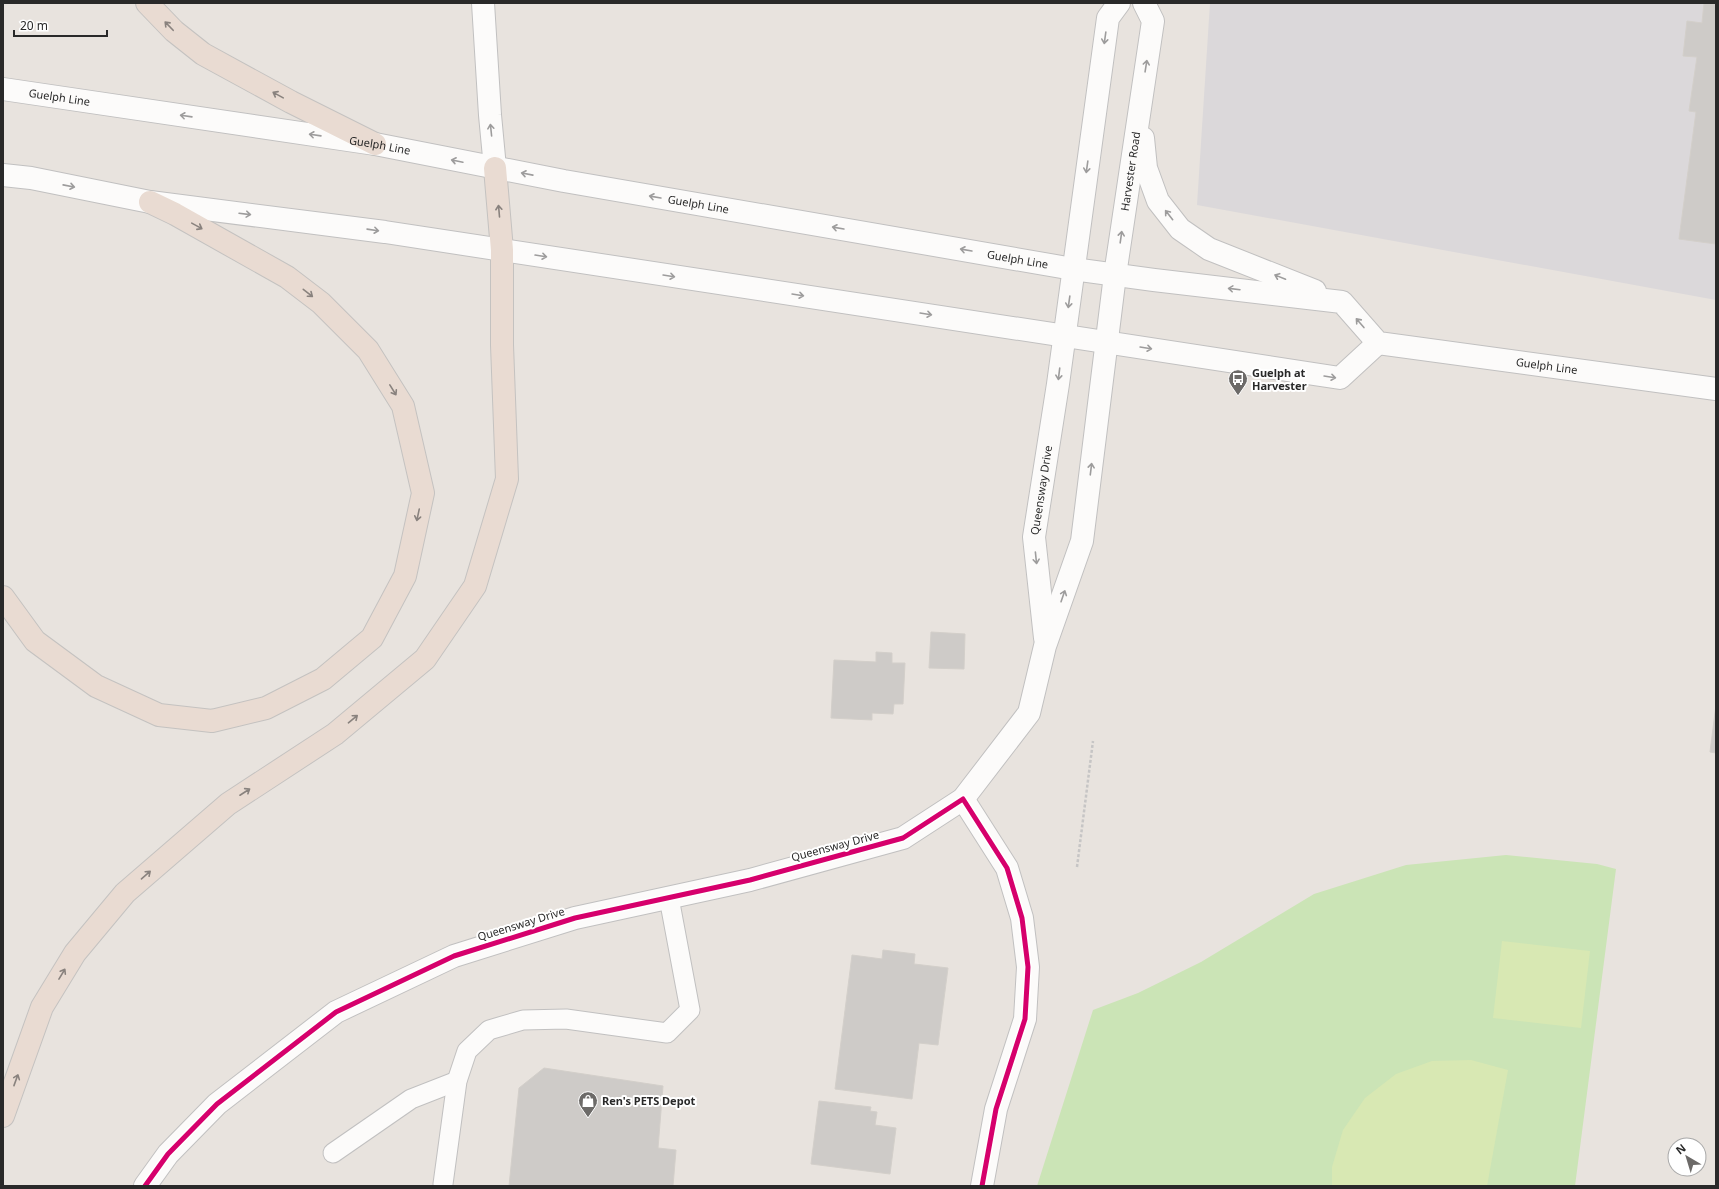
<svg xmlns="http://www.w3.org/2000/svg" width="1719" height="1189" font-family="'Noto Sans',sans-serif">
  <rect width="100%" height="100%" fill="#e8e3de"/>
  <!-- industrial -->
  <path fill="#dbd8da" d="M1210,3H1716V300L1197,205Z"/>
  <!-- green -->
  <path fill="#cbe4b6" d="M1506,855L1597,864L1616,869L1575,1186H1037L1093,1010L1138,993L1201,962L1314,894L1406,865Z"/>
  <!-- pitch -->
  <g fill="#d8e8b3">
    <path d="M1502,941L1590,951L1581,1028L1493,1018Z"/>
    <path d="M1471,1060L1508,1070L1487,1186H1332V1167L1343,1130L1365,1098L1396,1074L1432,1061Z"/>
  </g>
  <!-- building -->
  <g fill="#cecbc8" stroke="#d3cfca">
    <path d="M1704,3H1716V244L1679,239L1696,112L1689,111L1697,57L1683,56L1687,21L1702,23Z"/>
    <path d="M931,632L965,634L964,669L929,668Z"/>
    <path d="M876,652L892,653V663H905L903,704H894L893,714L872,713V720L831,718L834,660L876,662Z"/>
    <path d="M1716,705V753L1710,752Z"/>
    <path d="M883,950L915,954L914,964L948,968L938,1045L919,1043L912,1099L835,1089L852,955L882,959Z"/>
    <path d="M544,1068L663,1086L658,1148L676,1150L673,1186H509L519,1088Z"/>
    <path d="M819,1101L871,1107L870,1111L877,1112L875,1125L896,1128L890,1174L811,1164Z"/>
  </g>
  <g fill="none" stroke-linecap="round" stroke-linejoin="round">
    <defs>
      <g id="lane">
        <path d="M333,1153L411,1099L457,1081"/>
        <path d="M443,1184L457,1081L467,1051L489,1030L523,1020L566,1019L667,1033L690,1010L669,898"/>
      </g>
      <path id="street" d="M963,799L1007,868L1022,918L1028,967L1025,1019L996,1109L982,1186"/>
      <g id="secondary">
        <path d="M483,3L490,115L495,168"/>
        <path id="s1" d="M3,89L375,144L564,181L1073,269L1154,280L1342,302L1378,343L1716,389"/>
        <path d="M1143,138L1146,168L1158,201L1180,229L1209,249L1315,291"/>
        <path d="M3,175L31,178L150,202L385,232L1340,378L1378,343"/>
        <path id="s2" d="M1045,638L1034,537L1058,384L1108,18L1119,3"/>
        <path id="s3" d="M145,1186L168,1154L217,1104L336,1012L454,956L575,918L750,880L903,838L963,799L1029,713L1045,646L1082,541L1115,275L1153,21L1144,3"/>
      </g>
      <g id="highway">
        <path d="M147,3L174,31L203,54L291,102L375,144"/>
        <path d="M3,597L35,641L96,686L159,715L212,721L266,708L323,679L372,638L405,576L423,493L403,406L368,350L321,303L287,277L175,214L150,202"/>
        <path d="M3,1116L42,1007L75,953L125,893L228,804L335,734L425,659L475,586L507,479L502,345V250L495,168"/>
      </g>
    </defs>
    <!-- lane casing -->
    <use href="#lane" stroke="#c1c0c0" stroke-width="21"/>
    <!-- street casing -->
    <use href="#street" stroke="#c1c0c0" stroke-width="24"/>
    <!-- secondary casing -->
    <use href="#secondary" stroke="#c1c0c0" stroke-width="24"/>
    <!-- highway casing -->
    <use href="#highway" stroke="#c4c2c0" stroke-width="24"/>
    <!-- path -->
    <path stroke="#c6c5c5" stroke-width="2.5" stroke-dasharray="3 2" stroke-linecap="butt" d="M1077,867L1093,741"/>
    <!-- lane -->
    <use href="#lane" stroke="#fcfbfa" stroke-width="19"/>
    <!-- street -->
    <use href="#street" stroke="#fcfbfa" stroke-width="22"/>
    <!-- secondary -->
    <use href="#secondary" stroke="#fcfbfa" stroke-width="22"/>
    <!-- highway -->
    <use href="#highway" stroke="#e9dbd2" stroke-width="22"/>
    <defs>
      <path id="cycleway" d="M145,1186L168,1154L217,1104L336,1012L454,956L575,918L750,880L903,838L963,799L1007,868L1022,918L1028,967L1025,1019L996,1109L982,1186"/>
    </defs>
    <!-- cycleway casing -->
    <use href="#cycleway" stroke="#fff" stroke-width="8"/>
    <!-- cycleway -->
    <use href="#cycleway" stroke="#d6006c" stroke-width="5"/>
  </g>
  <!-- one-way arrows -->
  <defs><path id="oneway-shaft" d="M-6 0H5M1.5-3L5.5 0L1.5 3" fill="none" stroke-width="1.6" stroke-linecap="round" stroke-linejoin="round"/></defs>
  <g stroke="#89827e">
    <use href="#oneway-shaft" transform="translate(169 26) rotate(-134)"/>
    <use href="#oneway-shaft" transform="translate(278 95) rotate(-151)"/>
    <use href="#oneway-shaft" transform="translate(499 211) rotate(-95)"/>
    <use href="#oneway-shaft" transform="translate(197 226) rotate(29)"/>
    <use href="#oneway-shaft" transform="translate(308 293) rotate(38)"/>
    <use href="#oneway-shaft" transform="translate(393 390) rotate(58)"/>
    <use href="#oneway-shaft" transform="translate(418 515) rotate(102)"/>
    <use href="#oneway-shaft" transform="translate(353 719) rotate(-40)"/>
    <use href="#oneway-shaft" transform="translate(245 792) rotate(-33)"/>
    <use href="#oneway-shaft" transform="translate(146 875) rotate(-41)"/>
    <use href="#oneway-shaft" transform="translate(62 974) rotate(-59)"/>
    <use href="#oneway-shaft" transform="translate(16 1080) rotate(-70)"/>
  </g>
  <g stroke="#9d9c9c">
    <use href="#oneway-shaft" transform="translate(1105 38) rotate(98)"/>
    <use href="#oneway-shaft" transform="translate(1146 66) rotate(-81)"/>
    <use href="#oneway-shaft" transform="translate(186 116) rotate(-172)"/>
    <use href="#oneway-shaft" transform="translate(491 130) rotate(-96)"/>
    <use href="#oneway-shaft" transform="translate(315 135) rotate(-172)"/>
    <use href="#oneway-shaft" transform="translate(457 161) rotate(-168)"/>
    <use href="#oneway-shaft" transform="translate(1087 167) rotate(98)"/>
    <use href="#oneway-shaft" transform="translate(527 174) rotate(-169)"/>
    <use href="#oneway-shaft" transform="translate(69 186) rotate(11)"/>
    <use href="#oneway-shaft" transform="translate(655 197) rotate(-170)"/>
    <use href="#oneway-shaft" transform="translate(245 214) rotate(7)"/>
    <use href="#oneway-shaft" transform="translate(1169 215) rotate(-128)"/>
    <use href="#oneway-shaft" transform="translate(838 228) rotate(-170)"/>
    <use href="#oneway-shaft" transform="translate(373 230) rotate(8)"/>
    <use href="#oneway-shaft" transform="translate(1121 237) rotate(-82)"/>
    <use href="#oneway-shaft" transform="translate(966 250) rotate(-170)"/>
    <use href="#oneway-shaft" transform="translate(541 256) rotate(9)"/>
    <use href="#oneway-shaft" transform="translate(669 276) rotate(9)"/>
    <use href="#oneway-shaft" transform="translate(1280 277) rotate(-158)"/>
    <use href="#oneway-shaft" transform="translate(1234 289) rotate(-173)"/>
    <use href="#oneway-shaft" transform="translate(798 295) rotate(9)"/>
    <use href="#oneway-shaft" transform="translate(1069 302) rotate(98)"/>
    <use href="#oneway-shaft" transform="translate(926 314) rotate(9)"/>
    <use href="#oneway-shaft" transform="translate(1360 323) rotate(-131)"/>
    <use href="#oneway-shaft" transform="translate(1146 348) rotate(9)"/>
    <use href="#oneway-shaft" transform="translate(1059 374) rotate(97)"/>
    <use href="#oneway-shaft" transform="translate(1330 377) rotate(9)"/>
    <use href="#oneway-shaft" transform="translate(1091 469) rotate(-83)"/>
    <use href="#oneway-shaft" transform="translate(1036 558) rotate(84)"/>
    <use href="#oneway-shaft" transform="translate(1063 596) rotate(-71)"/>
  </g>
  <!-- icons -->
  <defs>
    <symbol id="bus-pin" viewBox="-11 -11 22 30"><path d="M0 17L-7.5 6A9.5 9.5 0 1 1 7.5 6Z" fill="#6c6a68" stroke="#fff"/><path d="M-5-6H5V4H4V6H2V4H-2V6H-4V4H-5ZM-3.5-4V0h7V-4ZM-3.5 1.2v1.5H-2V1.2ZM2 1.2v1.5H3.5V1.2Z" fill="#fff"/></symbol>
    <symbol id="shop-pin" viewBox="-11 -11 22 30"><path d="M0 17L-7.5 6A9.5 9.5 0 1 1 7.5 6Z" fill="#6c6a68" stroke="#fff"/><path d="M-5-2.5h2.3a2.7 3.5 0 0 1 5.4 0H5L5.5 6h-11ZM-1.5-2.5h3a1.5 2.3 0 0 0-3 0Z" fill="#fff"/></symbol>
  </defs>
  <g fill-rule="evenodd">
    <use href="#bus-pin" x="1227" y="368" width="22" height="30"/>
    <use href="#shop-pin" x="577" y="1090" width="22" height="30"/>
  </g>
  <g text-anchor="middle" stroke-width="4" stroke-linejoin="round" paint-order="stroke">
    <!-- street labels -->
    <g font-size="11" fill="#292929" stroke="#fff">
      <text dy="4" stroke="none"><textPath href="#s1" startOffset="57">Guelph Line</textPath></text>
      <text dy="4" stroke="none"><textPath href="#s1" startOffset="381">Guelph Line</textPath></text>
      <text dy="4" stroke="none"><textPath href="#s3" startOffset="1588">Harvester Road</textPath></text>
      <text dy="4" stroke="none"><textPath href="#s1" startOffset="705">Guelph Line</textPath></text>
      <text dy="4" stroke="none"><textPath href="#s1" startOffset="1029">Guelph Line</textPath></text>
      <text dy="4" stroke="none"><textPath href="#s1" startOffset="1581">Guelph Line</textPath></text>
      <text dy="4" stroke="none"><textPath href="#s2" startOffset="149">Queensway Drive</textPath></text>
      <text transform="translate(835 846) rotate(-15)" y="4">Queensway Drive</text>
      <text transform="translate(521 924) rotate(-17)" y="4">Queensway Drive</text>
    </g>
    <!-- poi labels -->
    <g font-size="11" font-weight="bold" fill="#292929" stroke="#fff" text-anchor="start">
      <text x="1252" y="377">Guelph at<tspan x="1252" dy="13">Harvester</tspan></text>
      <text x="602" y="1105">Ren's PETS Depot</text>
    </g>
  </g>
  <!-- border -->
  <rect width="1719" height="1189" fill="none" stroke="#292929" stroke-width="8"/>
  <!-- north arrow -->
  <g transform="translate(1687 1157) rotate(322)"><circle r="19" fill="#ffffff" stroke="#a9a9a9"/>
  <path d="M0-3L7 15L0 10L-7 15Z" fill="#6c6a68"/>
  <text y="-6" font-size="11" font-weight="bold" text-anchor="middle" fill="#292929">N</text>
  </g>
  <!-- scale -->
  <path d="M14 30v6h93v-6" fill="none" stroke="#292929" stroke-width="2"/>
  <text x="20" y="30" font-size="12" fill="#292929" stroke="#ffffff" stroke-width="3" paint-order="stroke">20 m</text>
</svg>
